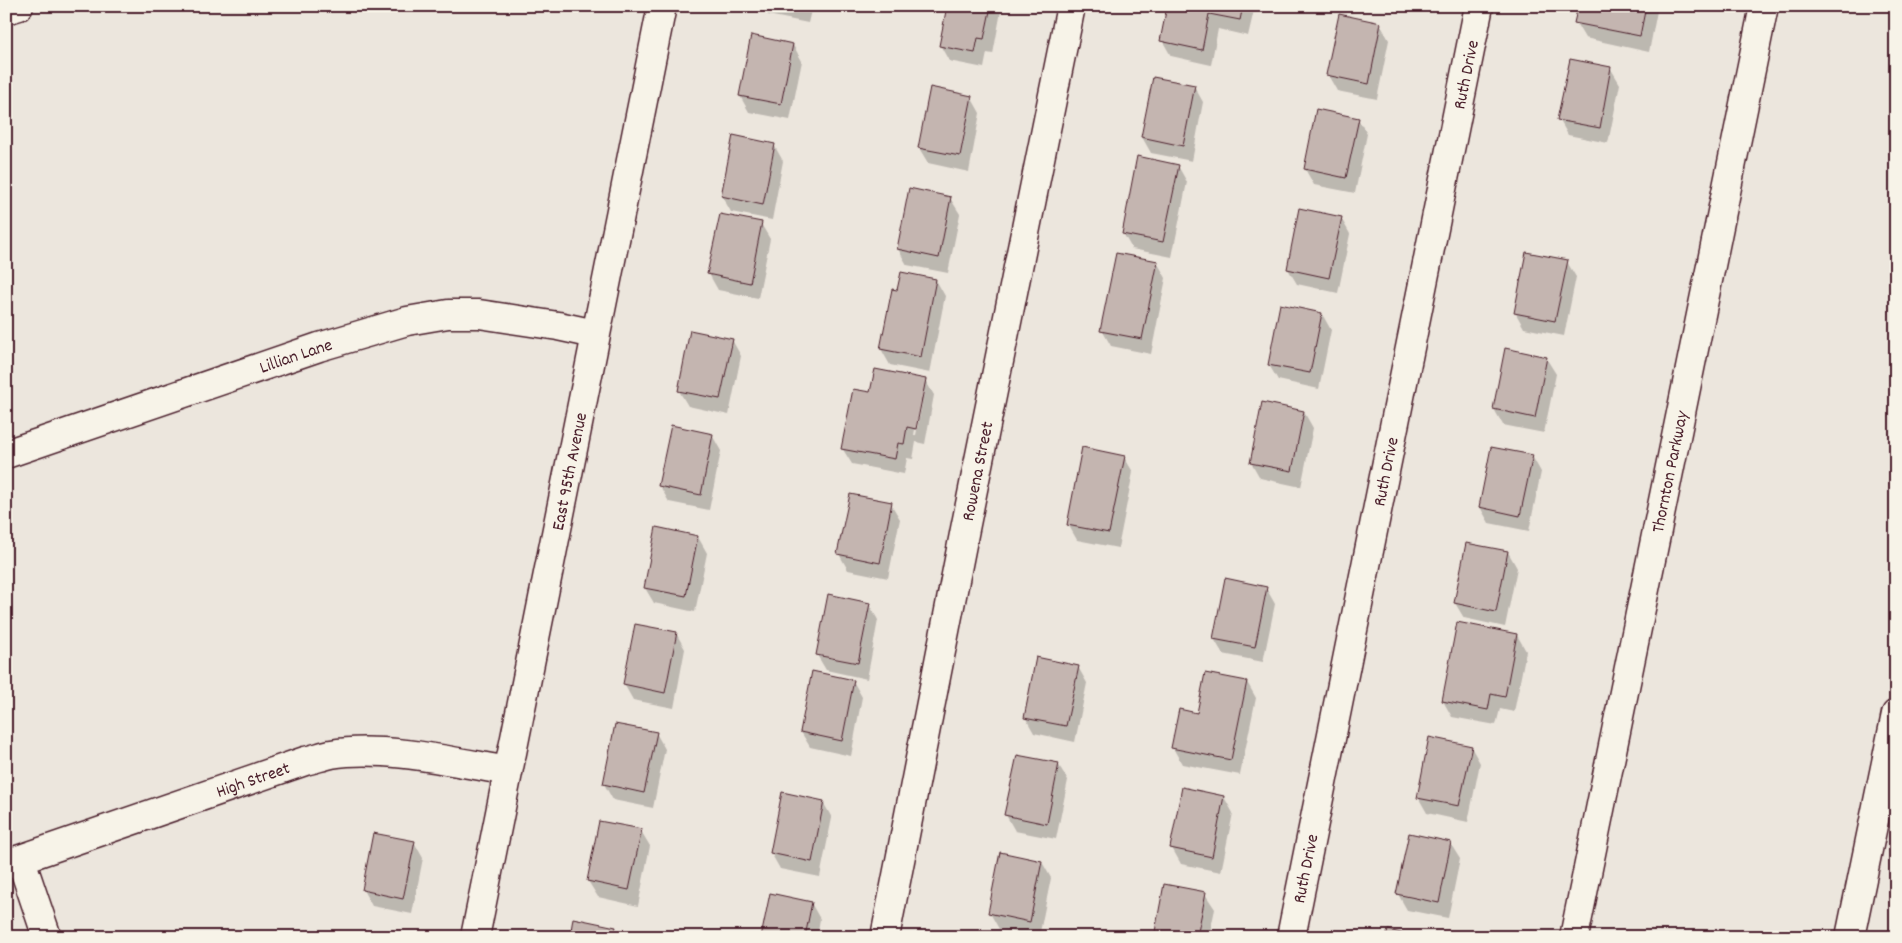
<svg xmlns="http://www.w3.org/2000/svg" width="1902" height="943" font-family="Dekko,sans-serif">
  <rect width="100%" height="100%" fill="#ece6dd"/>
  <filter id="ink" filterUnits="userSpaceOnUse"><feTurbulence type="fractalNoise" baseFrequency=".02" numOctaves="2"/><feDisplacementMap in="SourceGraphic" scale="10" xChannelSelector="R" yChannelSelector="G"/><feConvolveMatrix kernelMatrix="1 2 1 2 8 2 1 2 1" color-interpolation-filters="sRGB"/></filter>
  <g filter="url(#ink)">
    <!-- shadow -->
    <g fill="#0003" fill-rule="evenodd">
      <path d="M763,6H812L808,23L768,15Z"/>
      <path d="M948,6H1002L993,54L987,53L984,68L949,61L940,45Z"/>
      <path d="M1168,6H1255L1248,36L1218,29L1211,65L1171,56L1162,40Z"/>
      <path d="M1579,6H1658L1649,52L1585,38L1576,23Z"/>
      <path d="M1380,24L1389,40L1377,99L1337,91L1328,75Z"/>
      <path d="M793,45L802,61L790,120L749,112L740,96Z"/>
      <path d="M1611,69L1620,84L1608,143L1568,135L1559,119Z"/>
      <path d="M1194,86L1203,102L1192,161L1151,153L1142,137Z"/>
      <path d="M971,97L980,113L969,172L928,163L919,148Z"/>
      <path d="M1317,110L1358,119L1367,134L1355,193L1314,185L1305,169Z"/>
      <path d="M774,145L783,161L772,220L731,212L722,196Z"/>
      <path d="M1178,166L1187,182L1172,257L1132,249L1123,233Z"/>
      <path d="M950,198L960,214L948,273L907,265L898,249Z"/>
      <path d="M1341,218L1350,234L1338,293L1297,284L1288,269Z"/>
      <path d="M761,224L770,239L758,298L718,290L709,274Z"/>
      <path d="M1157,262L1166,278L1151,354L1111,346L1102,330Z"/>
      <path d="M1567,262L1576,277L1564,336L1524,328L1515,312Z"/>
      <path d="M936,280L945,296L930,373L890,365L881,349L898,292Z"/>
      <path d="M1322,314L1331,330L1319,389L1278,380L1269,365Z"/>
      <path d="M732,340L741,356L729,415L688,406L679,391Z"/>
      <path d="M1546,358L1556,374L1544,433L1503,425L1494,409Z"/>
      <path d="M925,380L934,395L925,444L916,442L913,459L907,458L904,474L852,464L842,448L871,394ZM922,392H924L916,435H914Z"/>
      <path d="M1304,412L1313,428L1301,487L1260,478L1251,462Z"/>
      <path d="M712,435L721,451L709,510L669,502L660,486Z"/>
      <path d="M1532,456L1541,472L1529,531L1489,523L1480,507Z"/>
      <path d="M1124,457L1133,472L1118,548L1077,540L1068,524Z"/>
      <path d="M891,504L900,519L888,578L848,570L839,554Z"/>
      <path d="M698,537L707,553L695,612L654,603L645,588Z"/>
      <path d="M1508,552L1517,568L1505,627L1464,618L1455,603Z"/>
      <path d="M1266,588L1275,604L1263,662L1223,654L1214,639Z"/>
      <path d="M869,604L878,620L867,679L826,670L817,655Z"/>
      <path d="M676,633L685,649L674,708L633,700L624,684Z"/>
      <path d="M1517,635L1526,651L1514,712L1500,709L1496,725L1452,717L1443,701Z"/>
      <path d="M1078,667L1087,683L1075,742L1034,733L1025,717Z"/>
      <path d="M853,681L862,697L851,756L810,747L801,732Z"/>
      <path d="M1247,682L1256,698L1240,775L1182,764L1173,748L1198,714Z"/>
      <path d="M656,733L665,749L653,808L613,800L604,784Z"/>
      <path d="M1471,747L1480,763L1468,822L1427,813L1418,797Z"/>
      <path d="M1058,764L1068,780L1056,839L1015,831L1006,815Z"/>
      <path d="M1224,797L1233,813L1221,872L1181,864L1172,848Z"/>
      <path d="M823,802L832,818L820,877L780,869L771,853Z"/>
      <path d="M641,831L650,846L638,906L598,897L588,881Z"/>
      <path d="M414,842L423,858L412,914L372,906L363,890Z"/>
      <path d="M1450,843L1460,859L1448,918L1407,910L1398,894Z"/>
      <path d="M1042,862L1051,878L1039,937L999,929L990,913Z"/>
      <path d="M1205,894L1215,909L1209,937H1155Z"/>
      <path d="M811,903L820,919L817,937H762Z"/>
      <path d="M615,928L620,937H571Z"/>
    </g>
    <!-- building -->
    <g fill="#c4b5b0" stroke="#4a1f2b">
      <path d="M947,6H991L984,39L978,38L975,53L939,46Z"/>
      <path d="M1167,6H1243L1240,20L1209,14L1202,50L1160,41Z"/>
      <path d="M1578,6H1646L1640,36L1574,23Z"/>
      <path d="M1339,14L1381,23L1369,84L1326,75Z"/>
      <path d="M751,35L793,44L781,104L739,96Z"/>
      <path d="M1570,59L1611,67L1600,128L1557,120Z"/>
      <path d="M1153,77L1195,85L1183,146L1141,137Z"/>
      <path d="M930,87L972,96L960,156L918,148Z"/>
      <path d="M1316,109L1359,118L1346,178L1304,169Z"/>
      <path d="M733,135L775,144L763,205L721,196Z"/>
      <path d="M1137,156L1179,165L1163,242L1122,234Z"/>
      <path d="M909,188L951,197L939,258L897,249Z"/>
      <path d="M1299,208L1342,217L1329,278L1287,269Z"/>
      <path d="M720,214L762,222L750,283L707,274Z"/>
      <path d="M1526,252L1568,260L1555,321L1514,313Z"/>
      <path d="M1116,253L1158,261L1142,339L1100,331Z"/>
      <path d="M901,272L936,279L921,357L880,349L892,289L897,290Z"/>
      <path d="M1280,304L1322,313L1310,373L1268,365Z"/>
      <path d="M690,330L733,339L720,399L678,391Z"/>
      <path d="M1505,348L1547,357L1535,418L1493,409Z"/>
      <path d="M875,369L926,379L916,429L907,427L904,444L898,443L895,459L841,449L853,389L870,392Z"/>
      <path d="M1262,402L1304,411L1292,471L1250,463Z"/>
      <path d="M671,425L713,434L701,495L658,486Z"/>
      <path d="M1082,447L1125,456L1109,533L1067,525Z"/>
      <path d="M1491,447L1533,455L1520,516L1479,507Z"/>
      <path d="M850,494L892,502L880,563L837,554Z"/>
      <path d="M656,527L698,536L686,596L644,588Z"/>
      <path d="M1466,543L1508,551L1496,612L1454,603Z"/>
      <path d="M1225,578L1267,587L1255,647L1213,639Z"/>
      <path d="M828,594L870,603L858,663L816,655Z"/>
      <path d="M1457,622L1517,634L1505,697L1491,694L1488,710L1442,701Z"/>
      <path d="M635,624L677,632L665,693L623,684Z"/>
      <path d="M1036,657L1079,666L1066,726L1024,718Z"/>
      <path d="M812,671L854,680L842,741L800,732Z"/>
      <path d="M1205,673L1247,681L1231,760L1171,748L1179,709L1197,713Z"/>
      <path d="M615,724L657,732L644,793L603,784Z"/>
      <path d="M1429,737L1472,746L1459,806L1417,798Z"/>
      <path d="M1017,755L1059,763L1047,824L1004,815Z"/>
      <path d="M1182,787L1224,796L1212,857L1170,848Z"/>
      <path d="M782,792L824,801L812,862L770,853Z"/>
      <path d="M599,821L642,829L629,890L587,881Z"/>
      <path d="M373,833L415,841L403,899L362,890Z"/>
      <path d="M1409,833L1451,842L1439,903L1396,894Z"/>
      <path d="M1000,852L1042,861L1030,922L988,913Z"/>
      <path d="M1164,884L1206,892L1197,937H1154Z"/>
      <path d="M770,893L812,902L805,937H761Z"/>
      <path d="M573,918L616,927L613,937H570Z"/>
      <path d="M1388,930L1419,937H1386Z"/>
    </g>
    <g fill="none" stroke-linecap="round" stroke-linejoin="round">
      <defs>
        <g id="minor">
          <path d="M6,10L19,6"/>
          <path id="s1" d="M6,454L319,347L407,321L448,314H479L558,326L595,334"/>
          <path d="M21,860L47,937"/>
          <path id="s2" d="M6,864L305,761C314,759 322,756 331,754C384,745 455,762 508,771"/>
          <path id="s3" d="M475,937L662,6"/>
          <path id="s4" d="M885,937L965,529L1071,6"/>
          <path id="s5" d="M1291,937L1479,6"/>
          <path d="M1850,937L1896,714"/>
        </g>
        <g id="secondary">
          <path id="s6" d="M1574,937L1764,6"/>
        </g>
      </defs>
      <!-- minor casing -->
      <use href="#minor" stroke="#4a1f2b" stroke-width="31"/>
      <!-- secondary casing -->
      <use href="#secondary" stroke="#4a1f2b" stroke-width="31"/>
      <!-- minor -->
      <use href="#minor" stroke="#f7f3e8" stroke-width="28"/>
      <!-- secondary -->
      <use href="#secondary" stroke="#f7f3e8" stroke-width="28"/>
    </g>
  </g>
  <g text-anchor="middle" stroke-width="4" stroke-linejoin="round" paint-order="stroke">
    <!-- street labels -->
    <g font-size="18" fill="#4a1f2b" stroke="#f7f3e8">
      <text dy="6" stroke="none"><textPath href="#s5" startOffset="880">Ruth Drive</textPath></text>
      <text dy="6" stroke="none"><textPath href="#s1" startOffset="306">Lillian Lane</textPath></text>
      <text dy="6" stroke="none"><textPath href="#s3" startOffset="475">East 95th Avenue</textPath></text>
      <text dy="6" stroke="none"><textPath href="#s4" startOffset="475">Rowena Street</textPath></text>
      <text dy="6" stroke="none"><textPath href="#s5" startOffset="475">Ruth Drive</textPath></text>
      <text dy="6" stroke="none"><textPath href="#s6" startOffset="475">Thornton Parkway</textPath></text>
      <text dy="6" stroke="none"><textPath href="#s2" startOffset="261">High Street</textPath></text>
      <text dy="6" stroke="none"><textPath href="#s5" startOffset="70">Ruth Drive</textPath></text>
    </g>
  </g>
  <!-- margin -->
  <rect width="1902" height="943" fill="none" stroke="#f7f3e8" stroke-width="25"/>
  <rect x="12" y="12" width="1877" height="918" fill="none" stroke="#4a1f2b" stroke-width="2" filter="url(#ink)"/>
</svg>
